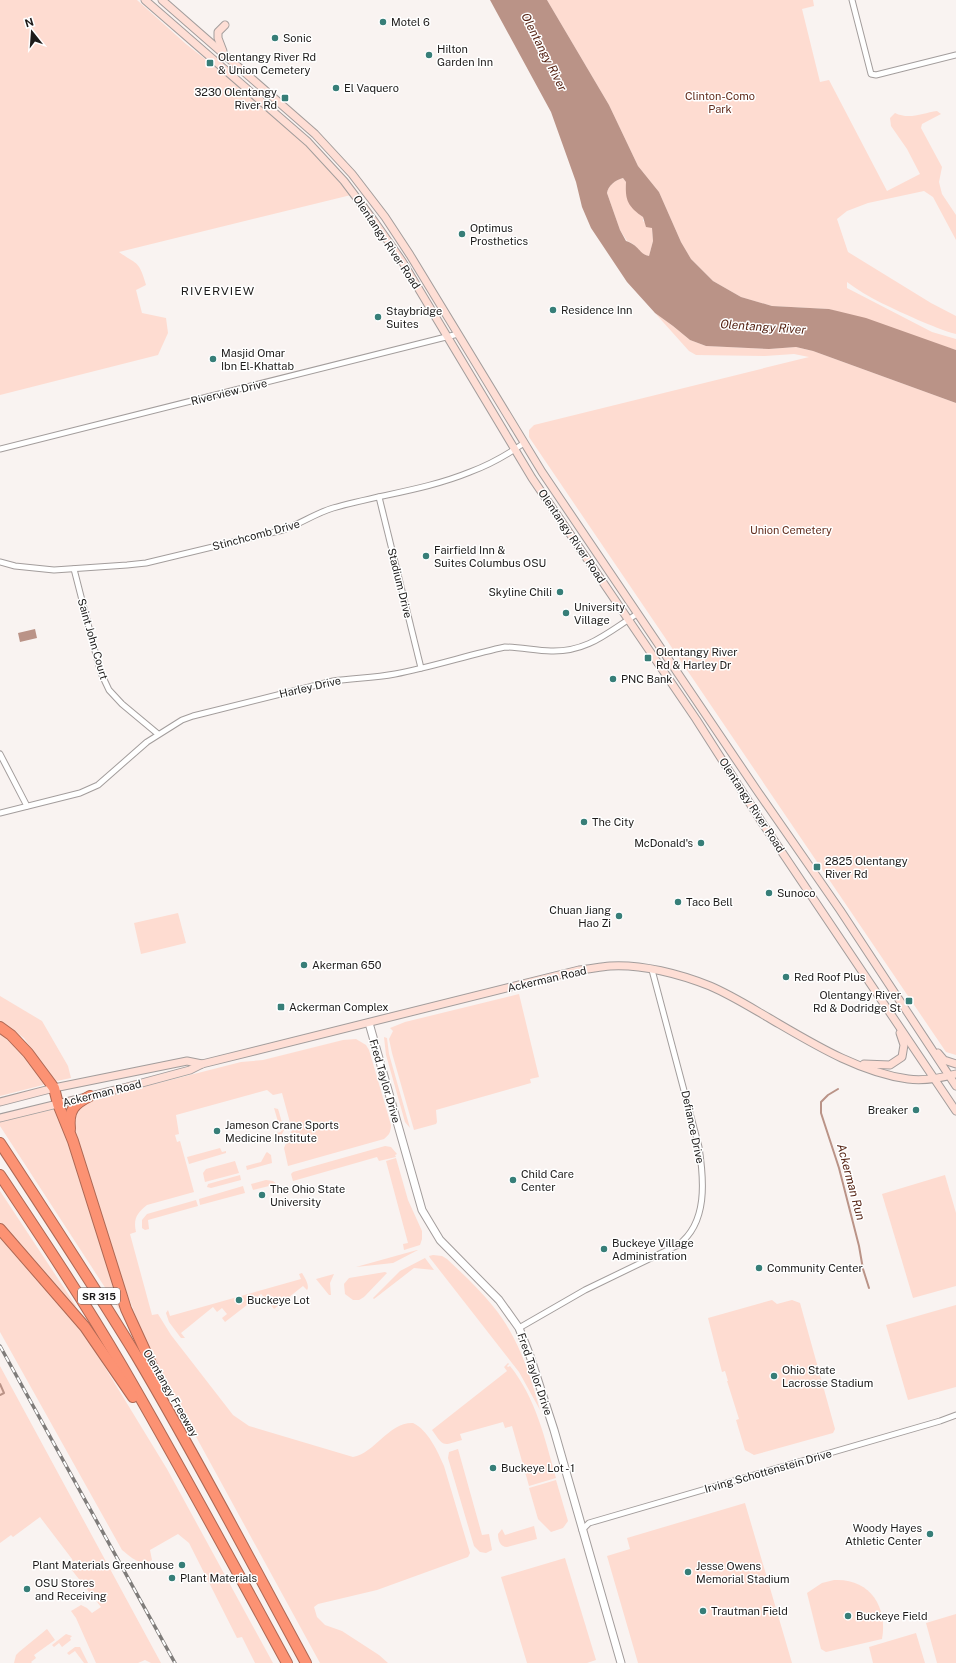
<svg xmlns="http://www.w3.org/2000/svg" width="956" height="1663" font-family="'Public Sans',sans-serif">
  <rect width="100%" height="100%" fill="#f9f3f1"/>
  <!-- green -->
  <g fill="#fedcd1">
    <path d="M0,0H137L186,44L247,92L282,123L313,151L351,195L119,252C137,265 139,260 146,285L136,290L142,313L166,318L168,333L158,355L0,395Z"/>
    <path d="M547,0H813L814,6L802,9L820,82L829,80L887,191L920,174L907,149L891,126L890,118L895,113C909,120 923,113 937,111L941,114L922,124L921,128L942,167L939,182L942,194L956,215V240L933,197L924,191L868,203L847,211L837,219L848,252L931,303L956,316V334C943,331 931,325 918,320C894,309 868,298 847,282V288L932,332L956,339V350L829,309L772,306L741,297L713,281L691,259L681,242L659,192L638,166L609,105Z"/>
    <path d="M623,178L626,182C625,198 630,208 643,217V221L652,228L653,241L649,256C638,254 639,245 627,241L620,230L607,193C608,186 615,180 623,178Z"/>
    <path d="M655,313L673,326L690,340L706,346L769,349L796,347L813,351L956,403V1055L946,1052L529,437V430L534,425L809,357L794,354L765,356L696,355L689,351Z"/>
    <path d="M178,913L186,943L141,954L134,923Z"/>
    <path d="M519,994L539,1077L530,1079L531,1083L436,1110L437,1122L436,1124L414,1130L392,1053L389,1039L393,1031L390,1028L405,1022Z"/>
    <path d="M0,996L42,1021L68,1066L71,1078L57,1081L53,1079L24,1038L0,1021Z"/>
    <path d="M0,1032C18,1048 31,1063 44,1083L43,1085L0,1096Z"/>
    <path d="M384,1037L387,1038L389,1054L410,1128L405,1122L386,1055Z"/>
    <path d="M356,1039L366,1045L369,1050L391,1125C391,1132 389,1135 384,1139L288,1166L284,1148L292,1130L282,1093L273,1095L267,1090L176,1115L179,1134L175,1135L177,1142L180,1141L194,1192L147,1205C137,1213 133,1219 136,1232L130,1234L152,1315L158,1314L171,1335L233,1415L249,1426L353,1457C375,1453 389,1422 413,1423C428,1430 438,1452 444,1466L470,1553L468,1557L377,1590L318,1604L314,1607L317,1617L325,1625L342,1631L379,1655L388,1663H320L154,1360C120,1284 98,1204 72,1125V1115L79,1106L100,1098L241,1062L263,1060L343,1040Z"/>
    <path d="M274,1108L278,1109L279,1112L284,1130L280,1138L279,1136L274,1137L276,1133L281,1132Z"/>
    <path d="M55,1109L58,1111L120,1308L119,1309L0,1126V1122Z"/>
    <path d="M385,1146L391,1147L397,1154L395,1155L396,1157L379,1161L377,1157L293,1181L291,1174L293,1172Z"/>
    <path d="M220,1148L222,1152L226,1151V1153L189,1164L187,1157Z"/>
    <path d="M267,1152L271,1155L272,1163L247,1170L246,1166L261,1162L266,1153Z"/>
    <path d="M396,1158L408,1200L422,1231V1239L420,1245L404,1250L403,1244L408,1243L386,1161Z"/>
    <path d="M235,1161L239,1173L205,1182L203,1173L206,1169Z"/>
    <path d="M240,1175L241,1180L211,1188L207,1187L208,1184Z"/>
    <path d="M945,1175L956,1213V1286L913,1298L882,1194Z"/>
    <path d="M266,1180L273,1181L279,1186L278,1191L274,1193L273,1185L253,1190L251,1184Z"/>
    <path d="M243,1186L245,1193L200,1205L199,1199Z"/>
    <path d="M0,1191L76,1306L74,1307L0,1223Z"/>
    <path d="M196,1200L198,1206L148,1220L149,1229L145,1230L142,1228V1220L147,1214Z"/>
    <path d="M0,1236L72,1318L95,1351L167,1469L273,1663H255L242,1637L237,1638L189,1543L178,1534L150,1550L152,1560C140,1567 131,1557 122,1550L0,1332Z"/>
    <path d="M418,1250L393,1263L356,1267L417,1250Z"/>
    <path d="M433,1255L442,1256L447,1259C463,1274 479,1289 492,1305C518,1336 529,1372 540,1410L519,1372L430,1258L429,1256Z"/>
    <path d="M425,1258L434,1270L414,1268L374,1299L373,1298L400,1271Z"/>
    <path d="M385,1272L387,1273L364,1297L359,1300H353L345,1294L344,1284L349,1278Z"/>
    <path d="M302,1273C305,1278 310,1286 307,1290L303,1286L274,1309L270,1304L275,1301L270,1295L265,1298L261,1294L225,1322L222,1318L227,1314L222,1308L217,1312L213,1307L181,1333L185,1338H181L169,1322L166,1313L168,1310L170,1316L301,1279L299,1274Z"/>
    <path d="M334,1274L330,1283L331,1295H329L316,1279Z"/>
    <path d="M772,1300L777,1304L792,1300L800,1303L835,1429L833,1433L754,1455L745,1450L736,1420L739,1419L727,1381H728L725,1371L722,1372L708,1318Z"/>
    <path d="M956,1305V1387L908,1400L886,1325Z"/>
    <path d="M508,1363L509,1364L507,1366L508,1367L510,1366C536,1398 545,1439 556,1478L529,1486L512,1426L505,1428L503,1422L460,1434L462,1440C442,1446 444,1447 432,1430L507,1371L504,1367Z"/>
    <path d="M0,1366L161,1663H151L145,1660L138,1663H96L76,1618L71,1611L81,1605L87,1608L92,1613L101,1607L71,1569L78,1563L76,1560L73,1562L72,1559L40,1517L13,1537L11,1535L0,1543Z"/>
    <path d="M458,1449L482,1535L489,1534L492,1550L486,1553L480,1552L474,1546L448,1458L449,1452Z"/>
    <path d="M556,1480L568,1521L563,1528L551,1532L538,1519L529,1488Z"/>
    <path d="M745,1503L792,1663H638L607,1556L630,1549L627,1538Z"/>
    <path d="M534,1526L537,1539L507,1547C500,1547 498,1540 498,1534L502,1529L505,1535Z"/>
    <path d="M565,1558L596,1660L587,1663H527L501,1577Z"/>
    <path d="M834,1580C869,1578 888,1606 882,1639L826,1652L821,1649L807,1593L822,1583Z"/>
    <path d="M956,1614V1663H937L926,1623Z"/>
    <path d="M47,1629L55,1640L34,1655L36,1658L31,1662L32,1663H14L16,1655L19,1652Z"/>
    <path d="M916,1633L925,1663H873L869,1647Z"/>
    <path d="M66,1634L72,1636L70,1638L71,1640L62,1647L59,1643L54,1647L52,1645Z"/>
    <path d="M75,1647H80L88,1663H84L75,1651L69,1655L67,1653Z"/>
  </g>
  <!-- water -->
  <g fill="#ba9387" fill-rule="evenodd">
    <path d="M490,0H547L609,105L638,166L659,192L681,242L691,259L713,281L741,297L772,306L829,309L866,318L956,350V403L813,351L796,347L769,349L706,346L690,340L673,326L655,313L627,282L591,228L582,207L576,182L551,112ZM623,178L626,182C625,201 628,206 643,217L646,227L652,228L653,241L649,256C639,254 639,245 626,241L620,230L607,193C608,186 615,180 623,178Z"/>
    <path d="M35,629L37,638L20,642L18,633Z"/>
  </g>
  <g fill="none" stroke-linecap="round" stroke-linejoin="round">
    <!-- stream -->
    <g stroke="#ba9387" stroke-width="2">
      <path d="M838,1089L828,1095L821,1102V1113L839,1168L859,1246L863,1269L869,1288"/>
      <path d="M0,1384L4,1393L0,1395"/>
    </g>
    <defs>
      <g id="minor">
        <path d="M852,0L871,74L876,75L956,55"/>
        <path d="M0,449L458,334"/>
        <path d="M379,497L421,668"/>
        <path d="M0,562L15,566L54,570L127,565L146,563L283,530C300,524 316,513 333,508C378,495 426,490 470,472C489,465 507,455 524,443"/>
        <path d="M74,569L95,651L101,673L109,690L122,704L158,734"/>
        <path d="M0,754L27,806"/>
        <path d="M0,813L80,793L98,785L147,742L182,720L193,716L333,681C354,678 374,678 395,674C432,667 468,655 505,647C521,647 536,651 551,651C588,652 608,632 637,614"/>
        <path d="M519,1328L585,1290L678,1245C708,1223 704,1180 699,1147L652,970"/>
        <path d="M582,1530L589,1523L940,1421L956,1415"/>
      </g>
      <path id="tertiary" d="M369,1023L422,1210L440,1240L499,1300L519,1328L530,1356L554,1430L621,1663"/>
      <g id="secondary">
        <path d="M145,0L308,142L344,181L374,221L402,261L532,478L696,719L763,824L956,1111"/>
        <path d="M162,0L315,134L352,174L385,217L410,255L542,472L756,789L840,910L956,1086"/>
        <path d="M223,51L218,38V32L225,25"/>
        <path d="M938,1053L944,1060L956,1064"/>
        <path d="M864,1064L890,1065L902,1057L904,1045L900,1033"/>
        <path d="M0,1102L54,1088L187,1061L202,1064"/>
        <path d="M0,1118L127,1087L190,1070L202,1064L579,970C589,969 600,967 610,966C642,964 680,974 710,986C731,995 750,1007 769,1018C812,1043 858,1072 908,1079C923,1081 941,1078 956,1074"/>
      </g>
      <g id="motorway">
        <path d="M0,1027L11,1035L28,1053L54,1088L58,1104L73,1141L126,1309L164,1392"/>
        <path d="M70,1129C68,1110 74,1104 90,1096"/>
        <path d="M0,1143C46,1213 92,1283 136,1355C196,1456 250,1560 306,1663"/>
        <path d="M0,1175C42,1238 84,1301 122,1366C179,1464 233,1564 287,1663"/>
        <path d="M0,1229L85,1327L133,1397"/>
      </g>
    </defs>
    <!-- minor casing -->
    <use href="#minor" stroke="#a39d9c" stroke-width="7"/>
    <!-- tertiary casing -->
    <use href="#tertiary" stroke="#a39d9c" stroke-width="9"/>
    <!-- secondary casing -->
    <use href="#secondary" stroke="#a39d9c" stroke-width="9"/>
    <!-- motorway casing -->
    <use href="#motorway" stroke="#ae6854" stroke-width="12"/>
    <!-- minor -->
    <use href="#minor" stroke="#fff" stroke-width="5"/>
    <!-- tertiary -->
    <use href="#tertiary" stroke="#fff" stroke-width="7"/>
    <!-- secondary -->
    <use href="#secondary" stroke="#feded5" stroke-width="7"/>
    <!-- motorway -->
    <use href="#motorway" stroke="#fc9273" stroke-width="10"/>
    <defs>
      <path id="rail" d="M0,1346L175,1663"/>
    </defs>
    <!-- rail casing -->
    <use href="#rail" stroke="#7f7c7a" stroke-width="3.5"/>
    <!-- rail -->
    <use href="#rail" stroke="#fff" stroke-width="2" stroke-dasharray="6" stroke-linecap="butt"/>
  </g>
  <!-- markers -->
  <g fill="#377e78" stroke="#fff" stroke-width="1.5">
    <circle cx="383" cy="22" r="4"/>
    <circle cx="275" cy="38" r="4"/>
    <circle cx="429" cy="55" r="4"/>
    <rect x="206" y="59" width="8" height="8" rx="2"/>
    <circle cx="336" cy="88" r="4"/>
    <rect x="281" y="94" width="8" height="8" rx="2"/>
    <circle cx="462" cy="234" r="4"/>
    <circle cx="553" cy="310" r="4"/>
    <circle cx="378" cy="317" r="4"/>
    <circle cx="213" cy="359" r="4"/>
    <circle cx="426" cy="556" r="4"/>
    <circle cx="560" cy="592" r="4"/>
    <circle cx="566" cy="613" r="4"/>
    <rect x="644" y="654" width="8" height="8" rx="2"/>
    <circle cx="613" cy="679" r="4"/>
    <circle cx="584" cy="822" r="4"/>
    <circle cx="701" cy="843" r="4"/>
    <rect x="813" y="863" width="8" height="8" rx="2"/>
    <circle cx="769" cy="893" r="4"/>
    <circle cx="678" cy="902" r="4"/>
    <circle cx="619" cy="916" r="4"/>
    <circle cx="304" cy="965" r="4"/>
    <circle cx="786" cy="977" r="4"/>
    <rect x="905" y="997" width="8" height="8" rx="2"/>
    <rect x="277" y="1003" width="8" height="8" rx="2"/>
    <circle cx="916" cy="1110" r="4"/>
    <circle cx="217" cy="1131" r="4"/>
    <circle cx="513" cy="1180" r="4"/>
    <circle cx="262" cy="1195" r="4"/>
    <circle cx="604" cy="1249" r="4"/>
    <circle cx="759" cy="1268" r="4"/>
    <circle cx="239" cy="1300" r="4"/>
    <circle cx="774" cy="1376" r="4"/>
    <circle cx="493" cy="1468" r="4"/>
    <circle cx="930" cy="1534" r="4"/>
    <circle cx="182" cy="1565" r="4"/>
    <circle cx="688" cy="1572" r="4"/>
    <circle cx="172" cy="1578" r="4"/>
    <circle cx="27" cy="1589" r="4"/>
    <circle cx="703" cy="1611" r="4"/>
    <circle cx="848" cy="1616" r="4"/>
  </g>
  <g text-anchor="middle" stroke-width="3" stroke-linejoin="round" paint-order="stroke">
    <!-- shield labels -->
    <rect fill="#fff" stroke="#615f5f" stroke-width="1" x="78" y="1288" width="42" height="16" rx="3"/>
    <g font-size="10" font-weight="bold" fill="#1d1b1a">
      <text x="99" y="1300">SR 315</text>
    </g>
    <!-- poi labels -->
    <g font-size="11" fill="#1d1b1a" stroke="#fff" text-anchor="start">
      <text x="391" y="26">Motel 6</text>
      <text x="283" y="42">Sonic</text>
      <text x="437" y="53">Hilton<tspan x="437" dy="13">Garden Inn</tspan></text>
      <text x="218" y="61">Olentangy River Rd<tspan x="218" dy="13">&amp; Union Cemetery</tspan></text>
      <text x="344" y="92">El Vaquero</text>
      <text x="277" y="96" text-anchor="end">3230 Olentangy<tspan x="277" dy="13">River Rd</tspan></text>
      <text x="470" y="232">Optimus<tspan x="470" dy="13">Prosthetics</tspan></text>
      <text x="561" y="314">Residence Inn</text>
      <text x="386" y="315">Staybridge<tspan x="386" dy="13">Suites</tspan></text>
      <text x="221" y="357">Masjid Omar<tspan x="221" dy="13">Ibn El-Khattab</tspan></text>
      <text x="434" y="554">Fairfield Inn &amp;<tspan x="434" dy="13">Suites Columbus OSU</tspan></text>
      <text x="552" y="596" text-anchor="end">Skyline Chili</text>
      <text x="574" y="611">University<tspan x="574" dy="13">Village</tspan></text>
      <text x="656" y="656">Olentangy River<tspan x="656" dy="13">Rd &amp; Harley Dr</tspan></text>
      <text x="621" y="683">PNC Bank</text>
      <text x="592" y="826">The City</text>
      <text x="693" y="847" text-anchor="end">McDonald's</text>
      <text x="825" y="865">2825 Olentangy<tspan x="825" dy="13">River Rd</tspan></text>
      <text x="777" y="897">Sunoco</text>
      <text x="686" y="906">Taco Bell</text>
      <text x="611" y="914" text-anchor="end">Chuan Jiang<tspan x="611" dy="13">Hao Zi</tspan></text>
      <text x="312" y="969">Akerman 650</text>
      <text x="794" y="981">Red Roof Plus</text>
      <text x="901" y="999" text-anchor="end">Olentangy River<tspan x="901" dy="13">Rd &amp; Dodridge St</tspan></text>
      <text x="289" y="1011">Ackerman Complex</text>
      <text x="908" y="1114" text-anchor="end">Breaker</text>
      <text x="225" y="1129">Jameson Crane Sports<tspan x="225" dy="13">Medicine Institute</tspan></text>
      <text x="521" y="1178">Child Care<tspan x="521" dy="13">Center</tspan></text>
      <text x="270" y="1193">The Ohio State<tspan x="270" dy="13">University</tspan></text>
      <text x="612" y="1247">Buckeye Village<tspan x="612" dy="13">Administration</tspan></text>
      <text x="767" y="1272">Community Center</text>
      <text x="247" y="1304">Buckeye Lot</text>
      <text x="782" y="1374">Ohio State<tspan x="782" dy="13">Lacrosse Stadium</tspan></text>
      <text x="501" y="1472">Buckeye Lot - 1</text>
      <text x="922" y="1532" text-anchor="end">Woody Hayes<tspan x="922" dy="13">Athletic Center</tspan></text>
      <text x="174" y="1569" text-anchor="end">Plant Materials Greenhouse</text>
      <text x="696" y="1570">Jesse Owens<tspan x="696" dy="13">Memorial Stadium</tspan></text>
      <text x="180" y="1582">Plant Materials</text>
      <text x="35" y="1587">OSU Stores<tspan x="35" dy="13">and Receiving</tspan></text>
      <text x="711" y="1615">Trautman Field</text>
      <text x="856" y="1620">Buckeye Field</text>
    </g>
    <!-- park labels -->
    <g font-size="11" fill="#632e1e" stroke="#fff">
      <text x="720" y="100">Clinton-Como<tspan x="720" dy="13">Park</tspan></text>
      <text x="791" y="534">Union Cemetery</text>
    </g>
    <!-- street labels -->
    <g font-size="11" fill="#1d1b1a" stroke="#fff">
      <text transform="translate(387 242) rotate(56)" y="4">Olentangy River Road</text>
      <text transform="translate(229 392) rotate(-14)" y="4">Riverview Drive</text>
      <text transform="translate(256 535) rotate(-15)" y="4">Stinchcomb Drive</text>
      <text transform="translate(572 536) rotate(56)" y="4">Olentangy River Road</text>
      <text transform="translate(400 583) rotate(76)" y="4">Stadium Drive</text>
      <text transform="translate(93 639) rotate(74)" y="4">Saint John Court</text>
      <text transform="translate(310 687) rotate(-13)" y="4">Harley Drive</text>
      <text transform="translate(752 805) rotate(57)" y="4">Olentangy River Road</text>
      <text transform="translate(547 979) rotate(-13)" y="4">Ackerman Road</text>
      <text transform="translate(385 1081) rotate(74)" y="4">Fred Taylor Drive</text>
      <text transform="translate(102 1093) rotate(-14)" y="4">Ackerman Road</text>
      <text transform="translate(693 1127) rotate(78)" y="4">Defiance Drive</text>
      <text transform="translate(535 1374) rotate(71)" y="4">Fred Taylor Drive</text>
      <text transform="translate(171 1393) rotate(60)" y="4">Olentangy Freeway</text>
      <text transform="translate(768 1471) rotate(-16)" y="4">Irving Schottenstein Drive</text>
    </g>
    <!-- water labels -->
    <g font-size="12" font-style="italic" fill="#521f0f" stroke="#fff">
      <text transform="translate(544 52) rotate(63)" y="4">Olentangy River</text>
      <text transform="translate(763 327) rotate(4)" y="4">Olentangy River</text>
      <text transform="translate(851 1182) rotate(75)" y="4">Ackerman Run</text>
    </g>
    <!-- neighbourhood labels -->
    <g font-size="12" letter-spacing="1" fill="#1d1b1a" stroke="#fff">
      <text x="218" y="295">RIVERVIEW</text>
    </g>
  </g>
  <!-- north arrow -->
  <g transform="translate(32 32) rotate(343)" stroke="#ffffff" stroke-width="3" paint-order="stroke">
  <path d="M0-3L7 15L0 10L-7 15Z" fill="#1d1b1a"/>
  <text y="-6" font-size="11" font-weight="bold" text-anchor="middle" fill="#1d1b1a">N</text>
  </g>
</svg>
